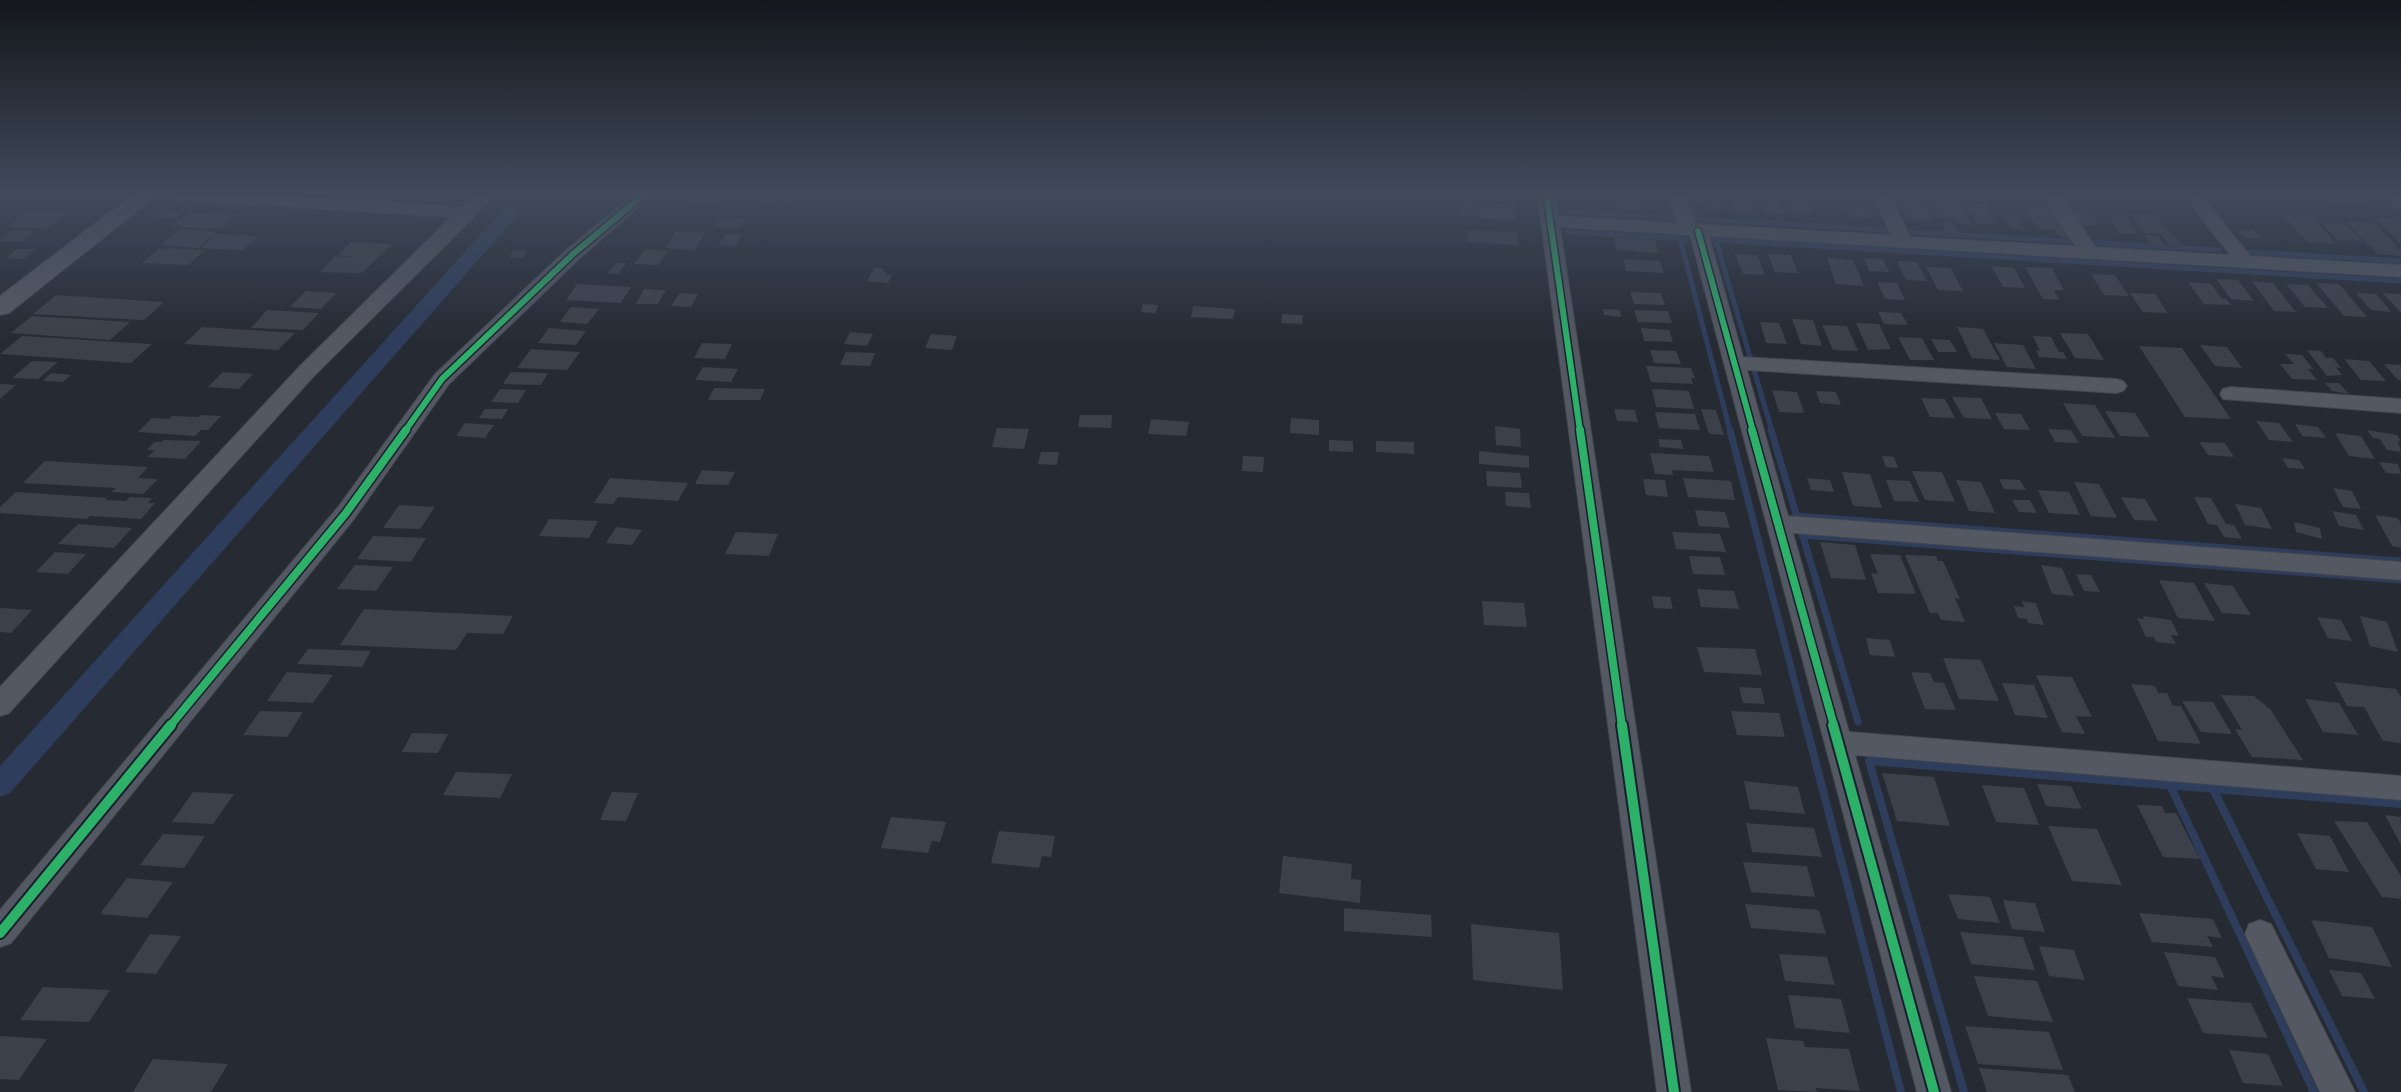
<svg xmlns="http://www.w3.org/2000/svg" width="2401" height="1092" font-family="'Public Sans',sans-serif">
  <rect width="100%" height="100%" fill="#252a33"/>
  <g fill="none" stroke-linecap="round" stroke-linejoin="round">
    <!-- stream-far2 -->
    <g stroke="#2e3d5c" stroke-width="5">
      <path d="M1668,192L1676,222"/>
      <path d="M1688,192L1696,219"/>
      <path d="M1570,212L1673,218"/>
      <path d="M1695,219L1885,230"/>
      <path d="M1566,232L1686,239"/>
      <path d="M1909,232L2220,250"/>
      <path d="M1680,238L1730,431"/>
      <path d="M1714,240L2401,281"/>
      <path d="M1716,241L1750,357"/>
      <path d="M2249,252L2401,261"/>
      <path d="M1754,370L1772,431"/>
    </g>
    <!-- stream-far1 -->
    <g stroke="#2e3d5c" stroke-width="7">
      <path d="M1730,430L1806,726"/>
      <path d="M1771,430L1797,517"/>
      <path d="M1797,516L2401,561"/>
      <path d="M1802,533L1858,722"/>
      <path d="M1802,535L2401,580"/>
    </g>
    <!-- stream -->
    <g stroke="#2e3d5c" stroke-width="8">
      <path d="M1806,725L1901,1092"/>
      <path d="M2170,785L2314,1092"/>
      <path d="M2213,789L2364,1092"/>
      <path d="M1964,1092L1869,761L2401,804"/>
    </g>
    <!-- canal -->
    <path fill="#2e3d5c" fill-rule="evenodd" d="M519,192H538L10,793L0,797V766Z"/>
  </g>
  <!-- building -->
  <g fill="#3c404a">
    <path d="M0,192H20L7,201L0,200Z"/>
    <path d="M398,192H450L443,200L393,198Z"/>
    <path d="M696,192H730L721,203L689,201Z"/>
    <path d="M771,192L798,196L789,207L761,203Z"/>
    <path d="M1694,192H1718L1724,210H1710L1707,201H1697Z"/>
    <path d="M1728,192H1749L1757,214L1735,213Z"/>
    <path d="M2220,192H2247L2254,200L2225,198Z"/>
    <path d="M2325,193L2360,195L2370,205L2334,203Z"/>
    <path d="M1781,194L1806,195L1814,213L1789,212Z"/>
    <path d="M1927,195L1956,197L1972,225L1957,224L1953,218L1939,217Z"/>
    <path d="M1607,197L1645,199L1648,210L1610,208Z"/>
    <path d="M1897,198L1923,199L1934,221L1906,219Z"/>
    <path d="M2119,198L2139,199L2145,207L2125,206Z"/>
    <path d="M1758,199L1779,200L1785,214L1763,213Z"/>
    <path d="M1457,201L1514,205L1516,220L1478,219V216L1459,215Z"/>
    <path d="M1843,202L1866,203L1874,218L1850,217Z"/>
    <path d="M1964,203L1984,204L1998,225L1977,224Z"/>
    <path d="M2023,205L2049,206L2074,238L2059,237L2054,230L2039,229Z"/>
    <path d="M29,210L68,212L46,229L6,227Z"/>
    <path d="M2068,210H2088L2099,226L2079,225Z"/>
    <path d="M164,211L182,212L174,219L156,218Z"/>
    <path d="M187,213L237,214L221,229L171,227Z"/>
    <path d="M2002,213L2015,214L2025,230L2012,229Z"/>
    <path d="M2130,214L2155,215L2181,244H2168L2161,234L2145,233Z"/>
    <path d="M2284,216L2312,217L2336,244L2308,242Z"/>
    <path d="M719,218L747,219L740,228L713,227Z"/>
    <path d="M2108,218H2127L2138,234L2119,233Z"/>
    <path d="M2376,218L2394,219L2401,226V244Z"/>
    <path d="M2346,222L2374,223L2401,251V256L2378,254Z"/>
    <path d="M1941,223H1952L1959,234H1947Z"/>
    <path d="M2323,224L2347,225L2362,241L2337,240Z"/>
    <path d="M179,229L217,232L198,248L161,245Z"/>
    <path d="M12,230L36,231L22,242L0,241Z"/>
    <path d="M1467,230L1517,232L1519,245L1468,242Z"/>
    <path d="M2237,230H2254L2261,239L2244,238Z"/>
    <path d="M676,231L706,232L695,250L665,248Z"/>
    <path d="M216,234L258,236L243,250L201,248Z"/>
    <path d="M725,234L742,235L735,246L718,245Z"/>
    <path d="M2144,235L2158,236L2164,244H2151Z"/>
    <path d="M1614,238L1655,240L1658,253L1617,250Z"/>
    <path d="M351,242L392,244L362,273L320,272L335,256L359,257L338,255Z"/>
    <path d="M160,248L205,250L188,265L142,263Z"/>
    <path d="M17,249H35L24,259L6,258Z"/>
    <path d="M645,249L668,251L658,265L634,264Z"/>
    <path d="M514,250L528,251L522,258L509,257Z"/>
    <path d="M1735,254L1757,255L1765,275L1743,274Z"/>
    <path d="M1768,254L1791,255L1798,273L1775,272Z"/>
    <path d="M1827,258L1853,260L1864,286L1836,284Z"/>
    <path d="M1864,258L1883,259L1889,272L1869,271Z"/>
    <path d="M1623,259L1660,261L1664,273L1626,271Z"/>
    <path d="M1897,261L1917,262L1927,281L1906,280Z"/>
    <path d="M616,263H626L618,274L607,273Z"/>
    <path d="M1991,266L2014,268L2025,288L2003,287Z"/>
    <path d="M1926,267L1951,268L1963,291L1938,290Z"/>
    <path d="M2025,267L2052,268L2064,290H2054L2059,300L2043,299Z"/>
    <path d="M874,268H883L882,271L887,272L886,275H892L888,283L867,281Z"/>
    <path d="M2091,274L2115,275L2129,296L2104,295Z"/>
    <path d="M2216,279L2238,280L2254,301L2231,299Z"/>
    <path d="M2252,281L2273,283L2296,312L2274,311Z"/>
    <path d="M1877,282L1897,283L1905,300L1885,299Z"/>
    <path d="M2188,282L2211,284L2222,299H2226L2231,305L2204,304Z"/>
    <path d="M2316,283L2339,284L2367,317L2344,316Z"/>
    <path d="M577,284L631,287L621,303L566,300Z"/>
    <path d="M2286,284L2308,285L2328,308L2305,307Z"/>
    <path d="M644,289L666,290L658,304H636Z"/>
    <path d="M306,291L336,293L321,309L290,307Z"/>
    <path d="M1630,292L1661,293L1665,305L1634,304Z"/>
    <path d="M680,293L698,294L691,307L671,306Z"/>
    <path d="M2130,293L2155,294L2168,313L2143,312Z"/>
    <path d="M2356,293L2376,294L2391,312L2371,310Z"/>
    <path d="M2383,293L2401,294V313Z"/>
    <path d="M56,295L164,302L144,320L33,314Z"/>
    <path d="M1143,304L1158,305L1156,313L1141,312Z"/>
    <path d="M1193,306L1235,309L1233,319L1191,317Z"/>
    <path d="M571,307L599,309L587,324L560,322Z"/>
    <path d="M1603,309L1620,310L1621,317L1604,315Z"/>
    <path d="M267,310L319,313L303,330L251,328Z"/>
    <path d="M1634,310L1668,311L1672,323L1638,322Z"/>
    <path d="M1878,312L1901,313L1908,325L1884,324Z"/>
    <path d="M1282,314L1303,315L1302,324L1281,323Z"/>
    <path d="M32,316L130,322L110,340L11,333Z"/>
    <path d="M1792,319L1813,320L1822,346L1801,344Z"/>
    <path d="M1760,322L1779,323L1787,344L1766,343Z"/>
    <path d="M1856,323L1879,324L1891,349L1868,350Z"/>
    <path d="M1822,325L1847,326L1858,351L1833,350Z"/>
    <path d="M202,327L295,333L278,350L184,344Z"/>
    <path d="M1957,327L1983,329L2000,360L1972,358Z"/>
    <path d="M549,328L586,331L576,345L538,343Z"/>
    <path d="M1641,328L1669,330L1673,342L1644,341Z"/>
    <path d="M850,332L873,334L867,346L844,344Z"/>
    <path d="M2060,333L2088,334L2104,360L2075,358Z"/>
    <path d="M931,334L957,336L952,350L925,348Z"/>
    <path d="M22,336L152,344L131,363L0,354Z"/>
    <path d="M2033,336L2051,337L2059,352H2063L2067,359L2039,357L2036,350L2040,351Z"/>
    <path d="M1898,337L1922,338L1934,360H1910Z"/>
    <path d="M1931,339L1950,340L1957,352H1938Z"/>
    <path d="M702,343L732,344L725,359L694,358Z"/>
    <path d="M1994,343L2023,345L2036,369L2007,367Z"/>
    <path d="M2200,345L2227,347L2242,368L2215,366Z"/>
    <path d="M2139,346L2182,348L2231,419L2185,417Z"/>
    <path d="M531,349L580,352L567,370L517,368Z"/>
    <path d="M1650,350L1676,351L1681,364L1654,363Z"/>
    <path d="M2307,350L2321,351L2326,358H2333L2341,368L2336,367L2342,375L2327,376Z"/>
    <path d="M846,352L875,353L870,366L840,365Z"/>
    <path d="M2285,354L2302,355L2313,369H2308L2317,380L2292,379L2280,364H2294Z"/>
    <path d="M2344,359L2369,361L2386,381L2361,380Z"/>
    <path d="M32,361L58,362L38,379L12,378Z"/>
    <path d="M2384,364L2401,365V380H2398Z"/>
    <path d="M1646,366L1691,368L1695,378H1691L1693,384L1651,382Z"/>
    <path d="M703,367L738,369L731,382L695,380Z"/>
    <path d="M223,372L253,374L239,389L208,387Z"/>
    <path d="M511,372L548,373L541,385L503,384Z"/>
    <path d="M51,373L71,375L63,382L43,381Z"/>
    <path d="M2325,383H2339L2349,394L2332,391Z"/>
    <path d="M0,384L16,385L0,399Z"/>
    <path d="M714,388L765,389L760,400H708Z"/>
    <path d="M500,389L526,390L518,403L491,402Z"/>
    <path d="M1652,389L1689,391L1694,409L1656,407Z"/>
    <path d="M1772,390L1797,392L1804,413L1779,412Z"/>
    <path d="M1816,391L1836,392L1841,405L1820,403Z"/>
    <path d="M1952,397L1981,398L1992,419L1964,418Z"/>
    <path d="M1921,398L1945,399L1955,418L1930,417Z"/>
    <path d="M2063,403L2095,405L2115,438L2082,436Z"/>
    <path d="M485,409H508L502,419L479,418Z"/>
    <path d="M1614,409L1635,410L1638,422L1617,421Z"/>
    <path d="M1701,409L1716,410L1724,435L1709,434Z"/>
    <path d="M2105,411L2135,413L2150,437L2120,436Z"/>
    <path d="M1655,412L1695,414L1700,430L1659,428Z"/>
    <path d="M1995,413L2021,414L2030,430L2004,429Z"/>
    <path d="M201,415L221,416L208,430H201L195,436L138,432L152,418L169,419L172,416L198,417Z"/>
    <path d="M1080,415H1112L1111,428L1078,427Z"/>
    <path d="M1291,418L1319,420V435L1290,433Z"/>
    <path d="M1151,419L1189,422L1186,436L1148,434Z"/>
    <path d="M2256,421L2279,423L2293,442L2269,440Z"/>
    <path d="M465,423L494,425L485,438L456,436Z"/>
    <path d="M2295,424L2318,427L2326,438L2302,436Z"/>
    <path d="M1495,426L1520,429L1521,447L1496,445Z"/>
    <path d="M997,428L1029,429L1024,449L992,447Z"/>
    <path d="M2048,429L2071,430L2079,443L2055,442Z"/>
    <path d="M2367,430L2397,435L2401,441H2398L2401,452L2387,450L2380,439L2373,438Z"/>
    <path d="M2335,433L2361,436L2375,459L2349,456Z"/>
    <path d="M1658,439L1681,440L1683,449L1660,447Z"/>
    <path d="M164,440L201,441L185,459L147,457L155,450H147L154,442H162Z"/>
    <path d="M1329,440L1353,441V452L1329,451Z"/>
    <path d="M1376,441L1414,442V454L1376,452Z"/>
    <path d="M2199,442L2225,443L2234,457L2208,455Z"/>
    <path d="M1479,451L1529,456V468L1479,464Z"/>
    <path d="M1041,452H1059L1057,465L1038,464Z"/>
    <path d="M1650,453L1709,456L1714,472L1672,470L1673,475L1655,474Z"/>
    <path d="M1243,456L1264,457L1263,472L1242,471Z"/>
    <path d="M1882,456L1894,457L1898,468L1886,467Z"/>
    <path d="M2282,458L2299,460L2305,469L2288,468Z"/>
    <path d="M45,461L148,467L138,478L158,479L143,494L112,492L116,488L23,483Z"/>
    <path d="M2379,462L2398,464L2401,474L2386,473Z"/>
    <path d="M702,470L735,472L728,485L695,484Z"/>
    <path d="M1486,471L1520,473L1522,488L1487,486Z"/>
    <path d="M1912,471L1942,472L1955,502L1925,500Z"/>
    <path d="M1842,472L1870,474L1882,508L1853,506Z"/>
    <path d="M610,478L688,483L678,501L618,497L613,504L594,503Z"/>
    <path d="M1683,478L1731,481L1735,500L1688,497Z"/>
    <path d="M1807,478L1830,480L1834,492L1811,490Z"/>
    <path d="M1643,479L1665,480L1668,497L1646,495Z"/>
    <path d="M1999,479L2020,480L2026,490L2004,489Z"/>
    <path d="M1886,480L1910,481L1919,502L1894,501Z"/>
    <path d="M1956,480L1981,482L1995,513L1969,511Z"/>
    <path d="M2074,482L2099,484L2117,518L2091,516Z"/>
    <path d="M2333,488L2352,491L2361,509L2343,507Z"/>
    <path d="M2038,490L2069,492L2080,515L2049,513Z"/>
    <path d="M16,492L107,498L105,500L126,501L130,497L152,498L148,503H155L141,519L90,516L87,519L0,513V507Z"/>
    <path d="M1505,492L1529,493L1531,508L1506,506Z"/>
    <path d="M2121,497L2145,499L2158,521L2134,520Z"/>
    <path d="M2194,497L2211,498L2226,524L2234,525L2242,539L2224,537L2217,525L2208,524Z"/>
    <path d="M2012,500H2030L2037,513L2019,512Z"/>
    <path d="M2235,504L2261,508L2272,529L2245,525Z"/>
    <path d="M399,505L435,507L420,529L383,528Z"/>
    <path d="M1695,510L1725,512L1730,528L1699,526Z"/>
    <path d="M2332,511L2356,515L2364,530L2339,526Z"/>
    <path d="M2375,515L2398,518L2401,524V548L2392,546Z"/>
    <path d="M549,519L598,521L589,538L539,536Z"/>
    <path d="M2294,522L2320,528L2322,539L2296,532Z"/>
    <path d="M78,524L132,528L114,548L58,544Z"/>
    <path d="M616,527L642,530L632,545L606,543Z"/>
    <path d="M736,532L778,534L769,556L725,554Z"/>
    <path d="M1672,532L1720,534L1726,552L1676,549Z"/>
    <path d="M373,536L426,538L411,562L357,559Z"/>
    <path d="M1820,542L1855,545L1866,580L1831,578Z"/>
    <path d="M55,552L86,554L68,574L36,572Z"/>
    <path d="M1870,554L1900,555L1916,594L1878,593L1871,573L1878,574Z"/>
    <path d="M1905,555L1936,556L1938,561H1943L1960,599L1955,598L1965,622L1941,620L1938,613H1930Z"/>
    <path d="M1689,556L1720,557L1725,575L1693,574Z"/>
    <path d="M355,565L393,567L376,591L337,589Z"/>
    <path d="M2041,565L2062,568L2074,596L2052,594Z"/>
    <path d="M2076,574L2091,575L2100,592L2084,591Z"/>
    <path d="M2159,580L2194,583L2215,621L2178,618Z"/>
    <path d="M2204,583L2233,586L2251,615L2222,613Z"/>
    <path d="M1697,589L1734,591L1739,609L1701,607Z"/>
    <path d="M1652,596L1670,597L1673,609L1654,608Z"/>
    <path d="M1482,601L1524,603L1527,627L1484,625Z"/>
    <path d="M2022,601L2036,603L2044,625L2028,623L2027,619L2018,618L2014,606L2024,607Z"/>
    <path d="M0,608L32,610L11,633L0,632Z"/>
    <path d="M364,609L513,616L503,634L467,633L456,650L340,645Z"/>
    <path d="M2143,616L2171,620L2179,636L2171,635L2176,644L2156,642L2154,637H2146L2137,618L2144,619Z"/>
    <path d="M2360,616L2387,622L2398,652L2370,646Z"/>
    <path d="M2317,617L2341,620L2352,641L2328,638Z"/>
    <path d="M1866,638L1890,640L1895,657L1870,655Z"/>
    <path d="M1697,647L1755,649L1762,675L1704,672Z"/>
    <path d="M308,649L371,651L362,667L297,664Z"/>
    <path d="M1943,658L1981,660L1999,701L1959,699Z"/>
    <path d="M287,672L333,675L313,703L267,701Z"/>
    <path d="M1911,672L1930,673L1934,682L1944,683L1956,710L1925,709Z"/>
    <path d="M2036,675L2072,677L2092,717L2076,716L2085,734L2062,732Z"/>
    <path d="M2334,682L2396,689L2401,697V743L2383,741L2364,707L2347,706Z"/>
    <path d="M2002,683L2034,685L2048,718L2015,715Z"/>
    <path d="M2131,684L2155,686L2158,693H2167L2173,706H2181L2201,744L2158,741Z"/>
    <path d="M1739,687L1761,688L1765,704L1743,703Z"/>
    <path d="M2221,695L2254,696L2270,709L2303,760L2252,757L2235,729L2242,730Z"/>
    <path d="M2305,699L2339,703L2358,735L2323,732Z"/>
    <path d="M2182,701L2213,702L2232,734L2201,732Z"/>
    <path d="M260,711L303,712L287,737L243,735Z"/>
    <path d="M1731,711L1779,713L1785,737L1737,735Z"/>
    <path d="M412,733L448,734L438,753L402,752Z"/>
    <path d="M456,772L512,774L500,798L443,795Z"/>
    <path d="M1882,773L1934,777L1950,826L1897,821Z"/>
    <path d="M1744,781L1798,787L1805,814L1750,809Z"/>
    <path d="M2037,784L2071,786L2082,809L2046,806Z"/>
    <path d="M1982,785L2024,788L2039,825L1996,822Z"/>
    <path d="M193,792L234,794L213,824L172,822Z"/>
    <path d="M612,792L638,793L626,821L600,820Z"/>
    <path d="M2137,805L2162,806L2165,813H2176L2200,859L2163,857Z"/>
    <path d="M2385,815L2401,817V845Z"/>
    <path d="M891,817L946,822L940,842L932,841L928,853L881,848Z"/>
    <path d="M2334,821L2367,822L2401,876V899L2382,897Z"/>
    <path d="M1746,823L1814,828L1822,857L1752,852Z"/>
    <path d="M2048,826L2097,829L2122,885L2072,881Z"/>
    <path d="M999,831L1055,836L1051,857L1042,856L1039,868L991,863Z"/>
    <path d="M2297,833L2330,836L2349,872L2316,869Z"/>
    <path d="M163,834L205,836L184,868L140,865Z"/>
    <path d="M1283,856L1352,864L1351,879L1361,880L1360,903L1279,893Z"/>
    <path d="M1743,862L1807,866L1815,897L1751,892Z"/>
    <path d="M127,878L173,882L147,918L100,914Z"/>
    <path d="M1948,894L1990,897L2000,923L1958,919Z"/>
    <path d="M2003,900L2035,903L2045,932L2012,929Z"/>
    <path d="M1745,904L1819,910L1826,934L1751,928Z"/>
    <path d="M1344,908L1431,915L1432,937L1344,931Z"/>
    <path d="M2139,913L2213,919L2222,938L2207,936L2213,947L2152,942Z"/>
    <path d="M2311,920L2372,927L2392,967L2329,958Z"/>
    <path d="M1471,924L1559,933L1563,990L1473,980Z"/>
    <path d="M1960,932L2023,937L2035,970L1971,964Z"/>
    <path d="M150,934L181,936L156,974L125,972Z"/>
    <path d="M2039,946L2074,950L2085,980L2049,976Z"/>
    <path d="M2164,952L2215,957L2225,978L2211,976L2218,990L2178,986Z"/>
    <path d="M1779,954L1827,957L1835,985L1785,981Z"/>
    <path d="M2329,970L2361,973L2375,999L2342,996Z"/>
    <path d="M1974,976L2037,981L2053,1022L1988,1016Z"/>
    <path d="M43,987L110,990L89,1022L20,1020Z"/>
    <path d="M1788,995L1841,999L1850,1033L1795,1028Z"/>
    <path d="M2187,998L2251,1003L2268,1038L2203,1033Z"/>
    <path d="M1965,1026L2049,1032L2063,1070L1978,1064Z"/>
    <path d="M0,1036L47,1039L19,1080L0,1079Z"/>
    <path d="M1766,1038L1803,1041L1805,1047L1849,1049L1860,1091L1816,1088L1817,1092L1778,1090Z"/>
    <path d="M2229,1050L2268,1054L2283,1086L2243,1083Z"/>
    <path d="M153,1059L228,1064L211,1092H133Z"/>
    <path d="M1979,1068L2068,1075L2075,1092H1987Z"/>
  </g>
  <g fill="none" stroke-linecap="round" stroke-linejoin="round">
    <defs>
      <g id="minor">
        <path d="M140,192H220L462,207L477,192H496L474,217L314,376L9,713L0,716V687L300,366L451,217L148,198L142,197Z"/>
        <path d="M636,192H656L580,258L449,384L354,519L11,943L0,947V910L338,507L435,374L566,250Z"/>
        <path d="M1537,192H1555L1558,216L1677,223L1668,192H1686L1695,224L1891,235L1871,192H1889L1910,237L2075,246L2041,192H2059L2095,247L2230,255L2181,192H2199L2250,256L2401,265V277L1709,236L1743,357L2116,379L2123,381L2127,386L2123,391L2116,393L1747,370L1788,516L2401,562V580L1793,533L1849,732L2401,776V800L1855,755L1951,1092H1917L1690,235L1560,227L1691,1092H1657Z"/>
        <path d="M2382,192H2401V208L2395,207Z"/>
        <path d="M2231,387L2401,399V413L2223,399L2220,394L2223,389Z"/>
        <path d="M2260,920L2271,924L2355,1092H2320L2245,934L2249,924Z"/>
      </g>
      <path id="major" d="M136,192H161L9,313L0,315V296Z"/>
    </defs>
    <!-- minor casing -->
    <use href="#minor" stroke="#42464e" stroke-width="2"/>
    <!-- major casing -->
    <use href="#major" stroke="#424750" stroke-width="2"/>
    <!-- minor -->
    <use href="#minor" fill="#545862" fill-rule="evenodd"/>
    <!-- major -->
    <use href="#major" fill="#575a64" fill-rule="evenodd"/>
    <defs>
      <g id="cycleway-far2">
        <path d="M1546,192L1580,431"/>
        <path d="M1698,231L1753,431"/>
        <path d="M405,431L442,379L573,254L647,192"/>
      </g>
      <g id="cycleway-far1">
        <path d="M1580,430L1622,726"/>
        <path d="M1752,430L1834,726"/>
        <path d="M170,726L346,513L406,430"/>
      </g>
      <g id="cycleway">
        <path d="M1622,725L1674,1092"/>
        <path d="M1833,725L1934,1092"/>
        <path d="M0,933L171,725"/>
      </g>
    </defs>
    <!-- cycleway-far2 casing -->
    <use href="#cycleway-far2" stroke="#181f2e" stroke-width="9"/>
    <!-- cycleway-far1 casing -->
    <use href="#cycleway-far1" stroke="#181f2e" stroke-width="11"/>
    <!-- cycleway casing -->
    <use href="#cycleway" stroke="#181f2e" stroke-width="14"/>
    <!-- cycleway-far2 -->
    <use href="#cycleway-far2" stroke="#2db169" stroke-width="6"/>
    <!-- cycleway-far1 -->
    <use href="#cycleway-far1" stroke="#2db169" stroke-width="8"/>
    <!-- cycleway -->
    <use href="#cycleway" stroke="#2db169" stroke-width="10"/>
  </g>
  <!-- sky -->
  <linearGradient id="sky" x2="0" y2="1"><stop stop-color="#14171c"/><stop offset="0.56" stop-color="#404a5b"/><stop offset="1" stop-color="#404a5b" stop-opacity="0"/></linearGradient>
  <rect width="2401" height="345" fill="url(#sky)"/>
</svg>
